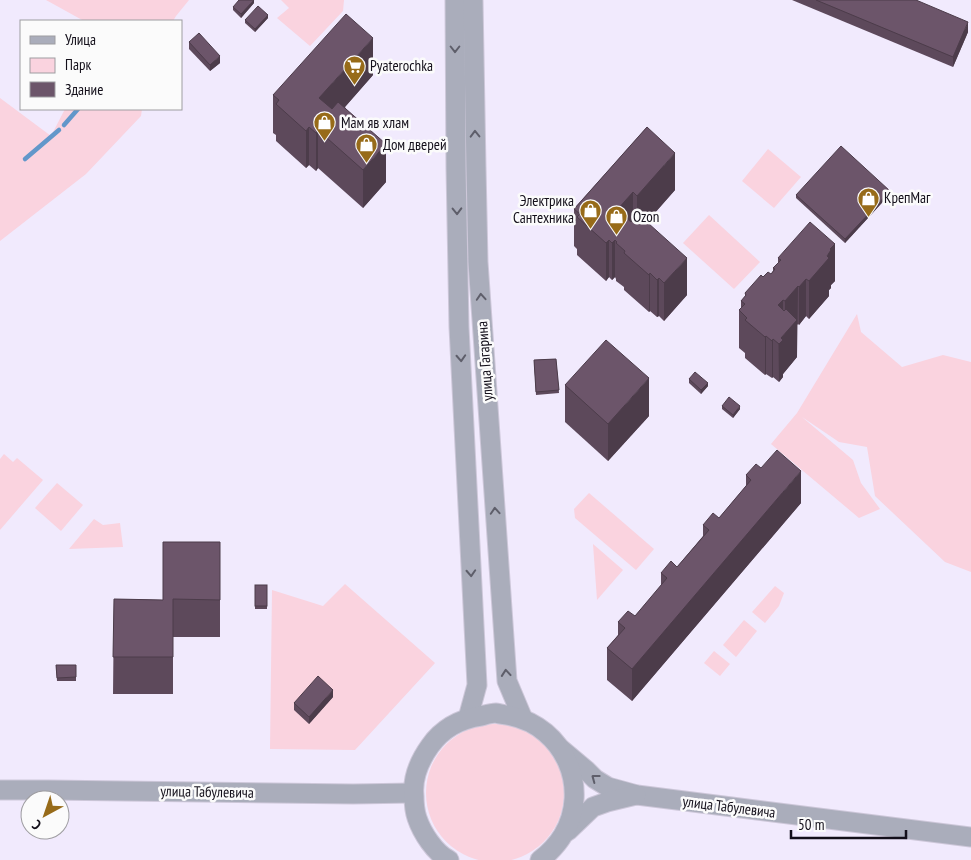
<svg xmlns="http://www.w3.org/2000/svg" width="971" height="860" font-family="'PT Sans Narrow',sans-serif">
  <rect width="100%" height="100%" fill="#f1eafd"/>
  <!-- green -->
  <g fill="#fad3df">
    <path d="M46,0H189L176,16L173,21H84Z"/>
    <path d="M281,0H344L343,11L310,46L277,18L289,8Z"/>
    <path d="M0,98L51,136L65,109H142L141,116L86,174L0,241Z"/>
    <path d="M768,149L801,177L774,208L742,181Z"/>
    <path d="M709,215L760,262L734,289L683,243Z"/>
    <path d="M857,314L861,332L902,367L943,355L971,362V572L945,562L875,496L867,447L839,442L802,417L853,460L861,483L880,509L859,518L771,444L797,413Z"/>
    <path d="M4,454L13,462L17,458L43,480L0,530V459Z"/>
    <path d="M57,483L83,505L61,531L35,508Z"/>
    <path d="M589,493L654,549L636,570L575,518L574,509Z"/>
    <path d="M94,519L103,525L120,523L123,547L69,549Z"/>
    <path d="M593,544L623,570L597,600Z"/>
    <path d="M345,584L435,663L355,750L270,749L272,590L323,606Z"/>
    <path d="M775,586L784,593L779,606L765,623L752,612Z"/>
    <path d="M744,620L757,631L736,657L723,645Z"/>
    <path d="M714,651L730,664L720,676L704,663Z"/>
    <circle cx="495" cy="793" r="69"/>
  </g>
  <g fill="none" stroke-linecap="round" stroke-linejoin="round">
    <!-- stream -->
    <g stroke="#6297ca" stroke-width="4.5">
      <path d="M64,125L78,109"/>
      <path d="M25,159L59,130"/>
    </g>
    <defs>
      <g id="minor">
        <path d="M455,0L456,168L459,327L477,685L468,718"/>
        <path d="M473,0L476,167L478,262L507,681L523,719"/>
        <path d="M561,749L586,770L595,779L608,787L637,795L971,837"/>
        <path d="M0,790H48L353,794L413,793"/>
        <path d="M568,831L593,807L607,802L636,795"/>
        <path d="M449,860C435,853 422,833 417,818C415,812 414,803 414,796C412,778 420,760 430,746C442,729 460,719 481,716C485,715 491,713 496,713C500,714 506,715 511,716C564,727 591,788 563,835C557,845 549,853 540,860"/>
      </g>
    </defs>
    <!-- minor casing -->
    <use href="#minor" stroke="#cdc7d9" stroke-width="21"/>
    <!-- minor -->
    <use href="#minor" stroke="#aaadbb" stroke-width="19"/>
  </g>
  <!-- wall -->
  <g fill="#5d495b">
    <path d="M792,0H916L968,32L953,67Z"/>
    <path d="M254,3L241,18L233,10V7Z"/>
    <path d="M268,18L255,32L245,23V20Z"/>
    <path d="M189,42L220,63L210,71L189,49Z"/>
    <path d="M373,75L345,107L386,182L363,208L318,168L316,171L309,165L306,168L276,141V135L273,133V95Z"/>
    <path d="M647,127L675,190L647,222L687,295L664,321L659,316L657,317L650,311L649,312L624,290V287L616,281V279L615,277L612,280L609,277L606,281L577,255V249L574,246V209Z"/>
    <path d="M890,194L845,243L796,198V195Z"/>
    <path d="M778,258L835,281L831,285V288L829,290V296L809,319L806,316L799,325L798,324L797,325V357L783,374V377L779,382L773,377L772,378L766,374L765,375L745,358V353L739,348V310L741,308V301L745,297V293L763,277L771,274L773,271V268L778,263Z"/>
    <path d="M556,359L559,393L536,395L534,360Z"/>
    <path d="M689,379L708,386L701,394L689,383Z"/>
    <path d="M565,385L649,416L608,461L565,422Z"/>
    <path d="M722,406L740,409L733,418L722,409Z"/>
    <path d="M746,475L801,503L632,701L607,680V648L618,635V622L635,616L661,586V573L677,567L703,536V525L719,518L746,486Z"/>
    <path d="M220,542V637H173V694H113L114,599L163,600Z"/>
    <rect x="255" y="585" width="12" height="24"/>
    <path d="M56,665H76V681H57Z"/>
    <path d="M333,697L309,724L294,710V703Z"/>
  </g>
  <!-- shaded-wall -->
  <g fill="#4c3c4a">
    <path d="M254,0V3L241,18V14Z"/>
    <path d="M268,15V18L255,32V29Z"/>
    <path d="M968,22V32L953,67V57Z"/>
    <path d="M373,38V75L322,133L319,98Z"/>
    <path d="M220,56V63L210,71V65Z"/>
    <path d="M309,127V165L306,168V131Z"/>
    <path d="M318,130V168L316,171V133Z"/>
    <path d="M386,144V182L363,208V170Z"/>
    <path d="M675,153V190L637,233V196Z"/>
    <path d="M890,191V194L845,243V239Z"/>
    <path d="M633,192V230L617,210Z"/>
    <path d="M609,240V277L606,281V243Z"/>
    <path d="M615,240V277L612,280V243Z"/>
    <path d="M835,244V281L831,285V288L829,290V296L809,319V281L827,256L830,249Z"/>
    <path d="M687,258V295L664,321V283Z"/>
    <path d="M650,273V311L649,312V275Z"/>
    <path d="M659,278V316L657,317V280Z"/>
    <path d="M806,279V316L799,325V287Z"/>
    <path d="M798,286L797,357L783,374V377L779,382L778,305L783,300V336L785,334V301Z"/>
    <path d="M766,336V374L765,375V337Z"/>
    <path d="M773,339V377L772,378V341Z"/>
    <path d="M649,378V416L608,461V424Z"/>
    <path d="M708,383V386L701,394V390Z"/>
    <path d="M740,406V409L733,418V415Z"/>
    <path d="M801,471V503L632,701V669Z"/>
    <path d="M333,690V697L309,724V717Z"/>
  </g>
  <!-- building -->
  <g fill="#6c556a" stroke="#4c3c4a">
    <path d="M239,0H254L241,14L233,7Z"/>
    <path d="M816,0H916L968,22L953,57Z"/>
    <path d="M258,6L268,15L255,29L245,20Z"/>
    <path d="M346,14L373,38L319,98L332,109L338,102L386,144L363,170L318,130L316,133L309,127L306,131L276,104L279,100L273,95Z"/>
    <path d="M199,33L220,56L210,65L189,42Z"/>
    <path d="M647,127L675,153L637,196L633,192L617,210L631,222L638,214L687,258L664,283L659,278L657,280L650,273L649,275L624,253L625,251L616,243L617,242L615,240L612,243L609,240L606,243L577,217L580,214L574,209Z"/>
    <path d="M841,146L890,191L845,239L796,195Z"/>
    <path d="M810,222L835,244L830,249L831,250L827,256L829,258L809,281L806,279L799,287L798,286L785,301L783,300L778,305L784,311L786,309L797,320L781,338L783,340L779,344L773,339L772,341L766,336L765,337L745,320L747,318L739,310L745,304L741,301L746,295L745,293L761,275L763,277L768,272L771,274L775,269L773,268L781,260L778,258Z"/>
    <path d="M606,340L649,378L608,424L565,385Z"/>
    <path d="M556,359L559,390L536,392L534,360Z"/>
    <path d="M695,372L708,383L701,390L689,379Z"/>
    <path d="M729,397L740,406L733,415L722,406Z"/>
    <path d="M777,450L801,471L632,669L607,648L625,628L618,622L628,611L635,616L667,578L661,573L671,561L677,567L709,530L703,525L713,513L719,518L751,480L746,475L756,464L761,468Z"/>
    <path d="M163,542H220V600L173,599V657H113L114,599L163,600Z"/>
    <rect x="255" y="585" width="12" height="21"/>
    <path d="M56,665H76V677L57,678Z"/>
    <path d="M318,676L333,690L309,717L294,703Z"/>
  </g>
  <!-- one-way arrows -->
  <defs><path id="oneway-chevron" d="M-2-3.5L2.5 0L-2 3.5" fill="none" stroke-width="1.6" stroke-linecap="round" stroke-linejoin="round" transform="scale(1.25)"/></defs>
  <g stroke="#5e5e6a">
    <use href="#oneway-chevron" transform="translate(455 49) rotate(90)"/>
    <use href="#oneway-chevron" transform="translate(475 134) rotate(-91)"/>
    <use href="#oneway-chevron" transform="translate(457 211) rotate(89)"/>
    <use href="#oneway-chevron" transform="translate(481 297) rotate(-94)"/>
    <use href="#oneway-chevron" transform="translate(461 358) rotate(87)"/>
    <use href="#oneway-chevron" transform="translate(495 511) rotate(-94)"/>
    <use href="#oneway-chevron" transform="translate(471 573) rotate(87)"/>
    <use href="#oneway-chevron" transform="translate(506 673) rotate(-95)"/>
    <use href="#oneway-chevron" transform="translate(595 778) rotate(-143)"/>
  </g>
  <!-- icons -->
  <defs>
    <symbol id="supermarket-pin" viewBox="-11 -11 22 30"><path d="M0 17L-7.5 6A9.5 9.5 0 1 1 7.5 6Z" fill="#976b19" stroke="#fbfbfb"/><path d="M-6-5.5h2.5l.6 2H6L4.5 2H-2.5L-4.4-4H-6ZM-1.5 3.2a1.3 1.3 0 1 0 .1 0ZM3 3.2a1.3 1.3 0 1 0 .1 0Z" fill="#fff"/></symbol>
    <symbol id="shop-pin" viewBox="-11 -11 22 30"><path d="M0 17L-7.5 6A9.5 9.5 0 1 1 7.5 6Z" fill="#976b19" stroke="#fbfbfb"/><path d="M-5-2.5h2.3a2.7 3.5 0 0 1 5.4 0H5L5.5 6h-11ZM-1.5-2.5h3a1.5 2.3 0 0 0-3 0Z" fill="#fff"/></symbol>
  </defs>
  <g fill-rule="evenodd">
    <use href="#supermarket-pin" x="342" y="54" width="25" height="34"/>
    <use href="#shop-pin" x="312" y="110" width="25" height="34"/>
    <use href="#shop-pin" x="354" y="132" width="25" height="34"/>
    <use href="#shop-pin" x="856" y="186" width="25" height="34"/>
    <use href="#shop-pin" x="578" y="198" width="25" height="34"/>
    <use href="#shop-pin" x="604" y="204" width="25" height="34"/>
  </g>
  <g text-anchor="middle" stroke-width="5" stroke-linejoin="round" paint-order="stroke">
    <!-- poi labels -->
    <g font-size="15" fill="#130f1a" stroke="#fbfbfb" text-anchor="start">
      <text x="370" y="71">Pyaterochka</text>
      <text x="341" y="128">Мам яв хлам</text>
      <text x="383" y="150">Дом дверей</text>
      <text x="884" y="203">КрепМаг</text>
      <text x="574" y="206" text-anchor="end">Электрика<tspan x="574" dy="17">Сантехника</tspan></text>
      <text x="633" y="222">Ozon</text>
    </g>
    <!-- street labels -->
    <g font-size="15" fill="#130f1a" stroke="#fbfbfb">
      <text transform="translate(485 361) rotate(-94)" y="5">улица Гагарина</text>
      <text transform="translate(207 792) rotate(1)" y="5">улица Табулевича</text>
      <text transform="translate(729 807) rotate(7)" y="5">улица Табулевича</text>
    </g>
  </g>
  <!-- legend -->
  <rect x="20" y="20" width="162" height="90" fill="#fbfbfb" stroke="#9e9da1"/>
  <rect x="30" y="36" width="25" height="8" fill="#aaadbb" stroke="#9e9da1"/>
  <text x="65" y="45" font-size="15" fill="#130f1a">Улица</text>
  <rect x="30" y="58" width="25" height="15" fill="#fad3df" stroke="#9e9da1"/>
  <text x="65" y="70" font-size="15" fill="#130f1a">Парк</text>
  <rect x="30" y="82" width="25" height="15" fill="#6c556a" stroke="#9e9da1"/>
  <text x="65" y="95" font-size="15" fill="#130f1a">Здание</text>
  <!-- north arrow -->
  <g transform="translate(45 815) rotate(220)"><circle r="24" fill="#fbfbfb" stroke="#9e9da1"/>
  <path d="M0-4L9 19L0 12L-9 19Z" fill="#976b19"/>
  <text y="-8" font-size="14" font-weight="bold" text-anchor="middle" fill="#130f1a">С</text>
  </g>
  <!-- scale -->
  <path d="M791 830v8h115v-8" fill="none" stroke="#130f1a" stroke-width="2.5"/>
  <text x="798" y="830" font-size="15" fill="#130f1a" stroke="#fbfbfb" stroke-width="4" paint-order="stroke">50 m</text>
</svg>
